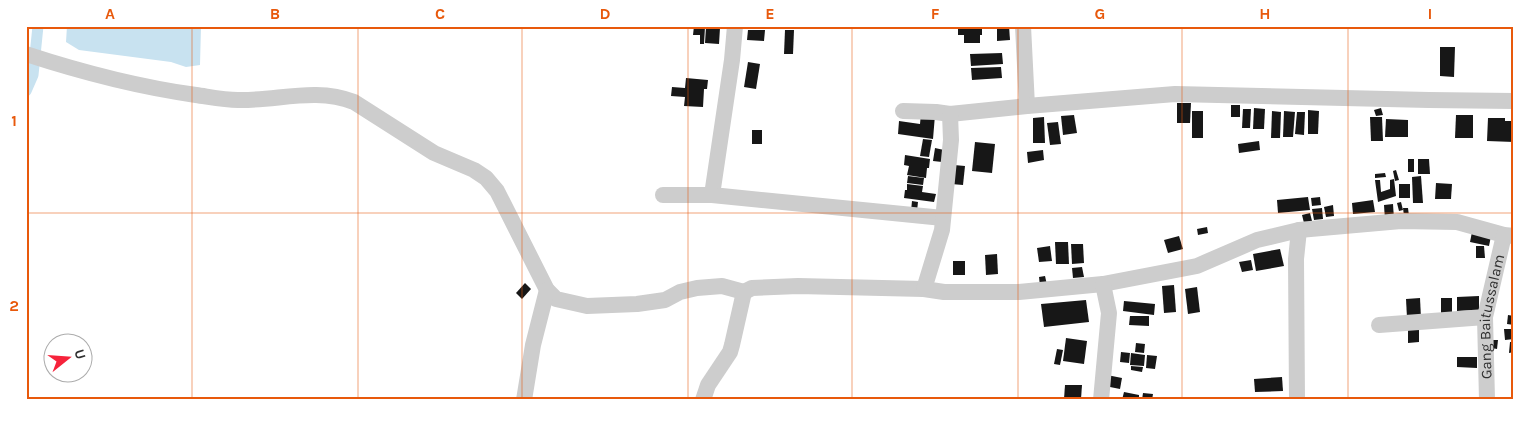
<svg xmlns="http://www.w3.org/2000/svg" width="1540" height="426" font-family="Karla,sans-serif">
  <rect width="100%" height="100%" fill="#fff"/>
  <!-- water -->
  <path fill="#c8e2f0" d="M67,26H201L200,65L186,67L171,62L79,50L66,42Z"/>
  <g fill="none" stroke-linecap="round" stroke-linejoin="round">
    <!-- canal -->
    <path stroke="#c8e2f0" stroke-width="11" d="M26,91L33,75L38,26"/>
  </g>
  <!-- building -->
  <g fill="#171717">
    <path d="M694,26L705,27L704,44H700V35H693Z"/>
    <rect x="746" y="26" width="20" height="3"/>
    <path d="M958,26H982V35H980V43H964V35H958Z"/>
    <path d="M1009,26L1010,40L997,41V27Z"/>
    <path d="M706,27L720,28L719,44L705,43Z"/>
    <path d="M748,30H765L764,41L747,40Z"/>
    <path d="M785,30H794L793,54H784Z"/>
    <path d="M1440,47H1455L1454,77L1440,76Z"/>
    <path d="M1002,53L1003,64L971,66L970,54Z"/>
    <path d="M748,62L760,64L756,89L744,87Z"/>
    <path d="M1001,67L1002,78L972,80L971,68Z"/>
    <path d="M686,78L708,80L707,89H704L703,107L684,106L685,97L671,96L672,87L685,88Z"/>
    <path d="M1177,103H1191L1190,123H1177Z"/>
    <rect x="1231" y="105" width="9" height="12"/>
    <path d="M1254,108L1265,109L1264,129H1253Z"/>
    <path d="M1381,108L1383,115L1376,116L1374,110Z"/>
    <path d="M1243,109H1251L1250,128H1242Z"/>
    <path d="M1308,110L1319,111L1318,134H1308Z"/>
    <rect x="1192" y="111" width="11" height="27"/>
    <path d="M1272,111L1281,112L1280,138H1271Z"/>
    <path d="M1284,111L1295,112L1293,137H1283Z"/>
    <path d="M1297,112H1305L1304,135L1295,134Z"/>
    <path d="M921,113L935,115L933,139L898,134L899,121L920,124Z"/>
    <path d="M1074,115L1077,133L1063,135L1061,116Z"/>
    <path d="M1456,115H1473V138H1455Z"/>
    <path d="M1044,117L1045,143H1033V118Z"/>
    <path d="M1370,117H1382L1383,141H1371Z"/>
    <path d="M1488,118H1505V121H1514V142L1487,141Z"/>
    <path d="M1386,119L1408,120V137H1385Z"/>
    <path d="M1058,122L1061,144L1050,145L1047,123Z"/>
    <rect x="752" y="130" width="10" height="14"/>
    <path d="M923,139L932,140L929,157L920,156Z"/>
    <path d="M1259,141L1260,150L1239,153L1238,144Z"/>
    <path d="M975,142L995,144L992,173L972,171Z"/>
    <path d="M935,148L944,150L942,162L933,161Z"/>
    <path d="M1043,150L1044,160L1028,163L1027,152Z"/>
    <path d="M905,155L930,159L929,168H927L926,178L907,175L909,166L904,165Z"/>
    <rect x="1408" y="159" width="6" height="13"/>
    <path d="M1418,159H1429L1430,174H1418Z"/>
    <path d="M954,165L965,166L963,185L951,184Z"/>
    <path d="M1396,170L1399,180L1395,181L1393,171Z"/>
    <path d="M1385,173L1386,177L1375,178V174Z"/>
    <path d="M908,176L924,178L923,185L907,183Z"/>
    <path d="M1421,176L1423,203H1413L1412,177Z"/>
    <path d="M1394,179L1396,196L1378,202L1375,180H1380L1381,192L1390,189V180Z"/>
    <path d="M1436,183L1452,184L1451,199H1435Z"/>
    <path d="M907,184L923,186L922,192L936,194L934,202L904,198L905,190H907Z"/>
    <rect x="1399" y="184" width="11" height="14"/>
    <path d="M1308,197L1310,210L1278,213L1277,200Z"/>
    <path d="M1320,197L1321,205L1312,206L1311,198Z"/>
    <path d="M1373,200L1375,212L1353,214L1352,203Z"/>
    <path d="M912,201L918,202L917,211H911Z"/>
    <path d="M1401,202L1403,210L1399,211L1397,203Z"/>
    <path d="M1393,204L1394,219L1385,220L1384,205Z"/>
    <path d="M1333,205L1334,216L1326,217L1324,207Z"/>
    <path d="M1322,208L1323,219L1314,220L1312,209Z"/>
    <path d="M1403,208H1408L1409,216H1404Z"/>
    <path d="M1310,213L1312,221L1304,223L1302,215Z"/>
    <path d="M1207,227L1208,233L1198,235L1197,229Z"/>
    <path d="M1472,232L1491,236L1489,246L1470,242Z"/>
    <path d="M1179,236L1183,249L1168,253L1164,240Z"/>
    <path d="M1055,242H1068L1069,264H1056Z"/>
    <path d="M1071,244H1083L1084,263L1072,264Z"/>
    <path d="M1050,246L1052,261L1039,262L1037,248Z"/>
    <path d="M1476,246H1484L1485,258H1476Z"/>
    <path d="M1280,249L1284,266L1256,271L1253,254Z"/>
    <path d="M997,254L998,274L986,275L985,255Z"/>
    <path d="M1251,260L1253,270L1242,272L1239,262Z"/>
    <rect x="953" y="261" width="12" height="14"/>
    <path d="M1082,267L1084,277L1073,278L1072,268Z"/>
    <path d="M1045,276L1047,285L1040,286L1039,277Z"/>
    <path d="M525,283L531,289L522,299L516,293Z"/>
    <path d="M1174,285L1176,312L1164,313L1162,286Z"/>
    <path d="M1197,287L1200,312L1188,314L1185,289Z"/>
    <path d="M1479,296V310L1457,311V297Z"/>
    <path d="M1420,298L1421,318H1407L1406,299Z"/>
    <rect x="1441" y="298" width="11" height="19"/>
    <path d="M1086,300L1089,322L1044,327L1041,304Z"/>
    <path d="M1124,301L1155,304L1154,315L1123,311Z"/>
    <path d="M1508,315L1514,316V325L1507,324Z"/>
    <path d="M1130,316H1149V326L1129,325Z"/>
    <path d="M1408,327H1419V342L1408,343Z"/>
    <path d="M1504,329H1514V339L1505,340Z"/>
    <path d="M1066,338L1087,341L1084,364L1063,361Z"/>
    <path d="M1493,340H1498L1497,349L1492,348Z"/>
    <path d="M1510,342H1514V352L1509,353Z"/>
    <path d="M1136,343L1145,344L1144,353L1135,352Z"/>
    <path d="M1057,349L1063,350L1060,365L1054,364Z"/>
    <path d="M1121,352L1130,353L1129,363L1120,362Z"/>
    <path d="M1131,353L1145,355L1144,366L1130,365Z"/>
    <path d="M1147,355L1157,356L1155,369L1146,368Z"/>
    <path d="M1457,357H1477V368L1457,367Z"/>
    <path d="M1131,366L1143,367L1142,372L1131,370Z"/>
    <path d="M1107,375L1122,378L1120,389L1105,386Z"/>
    <path d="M1282,377L1283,391L1255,392L1254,379Z"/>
    <path d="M1065,385H1082L1081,399H1064Z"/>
    <path d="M1124,392L1139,395V400H1122Z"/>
    <path d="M1143,393L1153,394L1152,400H1142Z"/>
    <path d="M1456,397L1473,398V400H1455Z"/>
  </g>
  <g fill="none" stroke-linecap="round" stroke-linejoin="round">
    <!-- minor -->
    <g stroke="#cdcdcd" stroke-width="16">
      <path d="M735,26L732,60L712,195L943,218"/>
      <path d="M1023,26L1027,106"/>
      <path d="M26,54C81,72 139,87 196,95C210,97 224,100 238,100C278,101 315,87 354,102L434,153L474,170L486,178L497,191L547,290L556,299L587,306L637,304L665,300L680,292L697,288L722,286L744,292L752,288L798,286L924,289"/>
      <path d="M903,111L936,112L950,114L1027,106L1175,94L1429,100L1514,101"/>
      <path d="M950,114L951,140L942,230L924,289L944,292H1019L1103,284L1197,266L1257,240L1299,230L1401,221L1457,222L1504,235L1514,236"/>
      <path d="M663,195H712"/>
      <path d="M1379,325L1485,317"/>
      <path d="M524,400L533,345L547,290"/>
      <path d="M703,400L708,385L730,352L732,345L744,292"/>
      <path d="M1101,400L1109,313L1103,284"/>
      <path d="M1297,400L1296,259L1299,230"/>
      <path id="s1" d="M1487,400L1485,317L1504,235"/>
    </g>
  </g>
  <!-- grid -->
  <path fill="none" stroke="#e8590c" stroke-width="1" stroke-opacity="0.55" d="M192,26V400M358,26V400M522,26V400M688,26V400M852,26V400M1018,26V400M1182,26V400M1348,26V400M26,213H1514"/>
  <g text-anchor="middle" stroke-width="5" stroke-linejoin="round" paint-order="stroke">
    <!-- street labels -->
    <g font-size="15" fill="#303030" stroke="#fff">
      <text dy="5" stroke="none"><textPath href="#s1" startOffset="84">Gang Baitussalam</textPath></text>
    </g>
  </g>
  <!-- border -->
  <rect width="1540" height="426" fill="none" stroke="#ffffff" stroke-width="55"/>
  <!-- north arrow -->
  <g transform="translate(68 358) rotate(73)"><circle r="24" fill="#ffffff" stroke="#acacac"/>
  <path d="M0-4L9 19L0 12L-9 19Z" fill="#f6233b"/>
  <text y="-8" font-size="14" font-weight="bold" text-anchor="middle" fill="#303030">U</text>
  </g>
  <rect x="28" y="28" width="1484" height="370" fill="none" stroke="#e8590c" stroke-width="2"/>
  <g font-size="16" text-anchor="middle" font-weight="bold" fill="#e8590c">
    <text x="110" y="19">A</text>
    <text x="275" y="19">B</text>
    <text x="440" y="19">C</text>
    <text x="605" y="19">D</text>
    <text x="770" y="19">E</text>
    <text x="935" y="19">F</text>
    <text x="1100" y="19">G</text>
    <text x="1265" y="19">H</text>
    <text x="1430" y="19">I</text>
    <text x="14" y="126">1</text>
    <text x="14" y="311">2</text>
  </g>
</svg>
